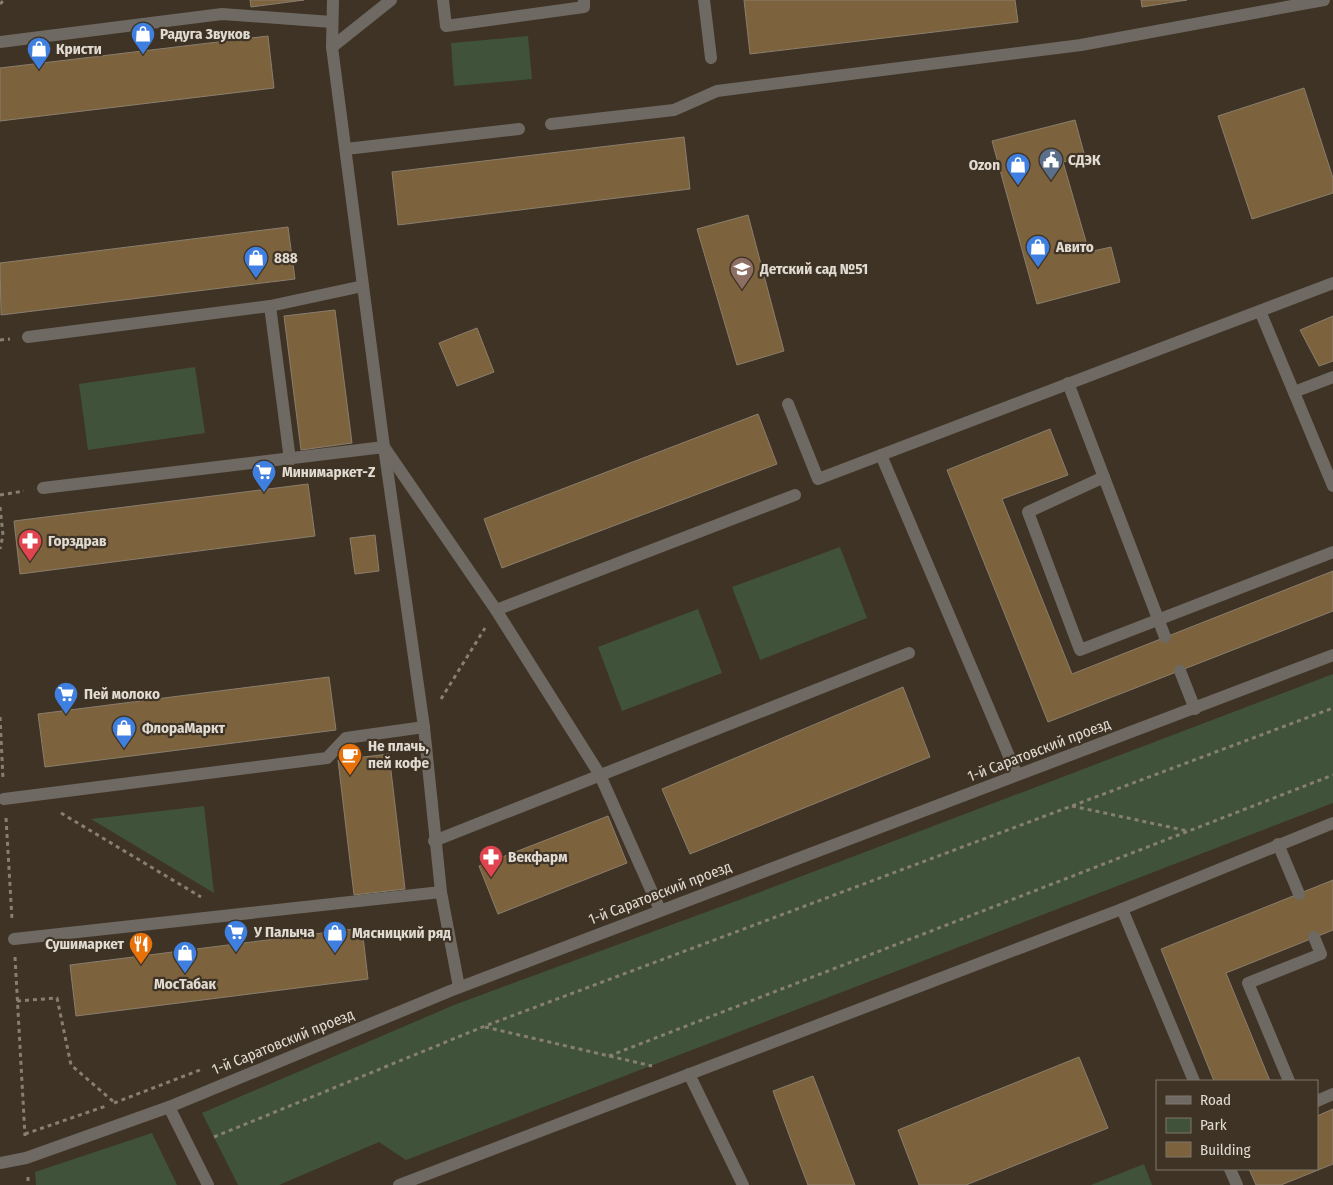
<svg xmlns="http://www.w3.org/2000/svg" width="1333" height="1185" font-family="'Fira Sans Condensed',sans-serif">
  <rect width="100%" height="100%" fill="#3e3325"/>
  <!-- green -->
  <g fill="#41523b">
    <path d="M528,36L532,79L454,86L451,43Z"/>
    <path d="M195,367L205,433L88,450L79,384Z"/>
    <path d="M840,547L867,618L760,660L732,587Z"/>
    <path d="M698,609L722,673L622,711L598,647Z"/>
    <path d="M1333,674V803L406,1160L379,1142L279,1185H238L202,1113L454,1005L747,897Z"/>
    <path d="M204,806L214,893L91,819Z"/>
    <path d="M152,1133L177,1185H36L35,1172Z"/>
    <path d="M1144,1164L1152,1185H1091Z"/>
  </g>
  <!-- building -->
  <g fill="#7d633d" stroke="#8a7e6d">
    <path d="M250,0H304L251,7Z"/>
    <path d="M744,0H1015L1018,22L750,54Z"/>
    <path d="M1141,0H1187L1142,7Z"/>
    <path d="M268,36L274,88L0,121V68Z"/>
    <path d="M1304,88L1333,178V193L1252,219L1218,116Z"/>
    <path d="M1075,120L1085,157L1063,162L1089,252L1111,247L1120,282L1037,304L992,141Z"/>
    <path d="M684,137L690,189L398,225L392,172Z"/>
    <path d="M748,215L784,351L737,365L697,229Z"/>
    <path d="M288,227L295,279L1,315L0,263Z"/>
    <path d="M335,310L352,443L301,450L284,316Z"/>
    <path d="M1333,316V361L1319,366L1300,330Z"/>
    <path d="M477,328L494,372L457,386L439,343Z"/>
    <path d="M758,414L777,464L502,568L484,519Z"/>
    <path d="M1050,429L1068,475L1002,499L1072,674L1333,571V611L1048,722L947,470Z"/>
    <path d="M308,484L315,536L20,574L14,521Z"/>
    <path d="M375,535L379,571L355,574L350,538Z"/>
    <path d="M329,677L336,730L45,767L38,714Z"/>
    <path d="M903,687L930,757L690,854L662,789Z"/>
    <path d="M389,754L405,889L354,895L338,760Z"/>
    <path d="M608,816L627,863L498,914L479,866Z"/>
    <path d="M1333,880V930L1226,973L1270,1081H1214L1161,949Z"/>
    <path d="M362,928L368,979L76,1016L70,965Z"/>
    <path d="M1079,1057L1108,1128L966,1185H919L898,1130Z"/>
    <path d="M813,1076L855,1185H808L795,1151L773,1091Z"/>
    <path d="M1333,1109V1164L1281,1185H1256L1249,1169H1317V1116Z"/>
  </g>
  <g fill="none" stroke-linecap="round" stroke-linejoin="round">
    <!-- path -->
    <g stroke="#887f73" stroke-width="3" stroke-dasharray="4 4" stroke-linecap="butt">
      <path d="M0,4L4,0"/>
      <path d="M0,340L10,339"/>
      <path d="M0,495L24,491"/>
      <path d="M0,507L3,535L0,549"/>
      <path d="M441,699L485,628"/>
      <path d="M0,717L3,779"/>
      <path d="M1072,806L1188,831"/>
      <path d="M61,813L201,897"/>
      <path d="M6,818L12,919"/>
      <path d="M15,957L25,1136"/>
      <path d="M17,1001L57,998L71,1065L115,1103"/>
      <path d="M485,1027L652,1066"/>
      <path d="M609,1056L1333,775"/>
      <path d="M114,1103L200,1070"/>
      <path d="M25,1134L106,1106"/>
      <path d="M214,1137L485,1026L1333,708"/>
      <path d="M28,1177V1185"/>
    </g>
    <!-- service -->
    <g stroke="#6e6962" stroke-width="12">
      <path d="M333,0L332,47L384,447L496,610L600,775L660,910"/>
      <path d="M443,0L446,26L584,7V0"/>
      <path d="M704,0L711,58"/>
      <path d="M0,42L222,14L332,22"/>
      <path d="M332,47L391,0"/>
      <path d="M551,124L674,110L717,91L1081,45L1324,0"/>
      <path d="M346,149L519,129"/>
      <path d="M270,306L290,460"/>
      <path d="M1260,311L1333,486"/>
      <path d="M28,337L270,306L363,286"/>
      <path d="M1068,383L1165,637"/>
      <path d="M1294,392L1333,377"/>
      <path d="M788,404L818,479L1333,283"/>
      <path d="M881,455L1017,775"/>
      <path d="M1104,477L1028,512L1080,650L1333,552"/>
      <path d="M43,488L384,447L424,727L441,892L459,987"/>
      <path d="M496,610L795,495"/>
      <path d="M1180,671L1195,709"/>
      <path d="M4,799L327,758L346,738L424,727"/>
      <path d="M434,841L909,653"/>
      <path d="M1278,844L1299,894"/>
      <path d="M1122,909L1194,1081"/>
      <path d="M14,939L441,892"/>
      <path d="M689,1074L743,1185"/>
      <path d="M1289,1081L1248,983L1321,954L1314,937"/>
      <path d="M1317,1101L1333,1094"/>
      <path d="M1230,1169L1237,1185"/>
    </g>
    <!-- tertiary -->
    <g stroke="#6e6962" stroke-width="12">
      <path d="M169,1107L208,1185"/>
      <path d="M0,1163L26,1158L169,1107L450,991L1333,655"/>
      <path d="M399,1185L1122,909L1333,823"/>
    </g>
  </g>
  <!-- icons -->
  <defs>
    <symbol id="shop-pin" viewBox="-11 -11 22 30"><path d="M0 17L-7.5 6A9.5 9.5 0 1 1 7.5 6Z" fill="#3f7fe0" stroke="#3e3325"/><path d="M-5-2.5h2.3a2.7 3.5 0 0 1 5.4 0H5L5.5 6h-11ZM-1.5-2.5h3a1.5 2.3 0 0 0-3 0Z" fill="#fff"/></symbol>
    <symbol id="civic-pin" viewBox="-11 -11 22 30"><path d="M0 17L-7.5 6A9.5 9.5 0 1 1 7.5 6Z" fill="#5c6f8a" stroke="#3e3325"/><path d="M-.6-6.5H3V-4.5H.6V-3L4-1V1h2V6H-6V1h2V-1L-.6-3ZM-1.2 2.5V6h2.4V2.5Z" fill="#fff"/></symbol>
    <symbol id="school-pin" viewBox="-11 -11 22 30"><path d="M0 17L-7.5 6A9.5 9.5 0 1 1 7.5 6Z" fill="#8d6e63" stroke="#3e3325"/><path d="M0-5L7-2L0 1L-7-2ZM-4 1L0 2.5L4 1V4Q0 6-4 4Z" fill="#fff"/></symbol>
    <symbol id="supermarket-pin" viewBox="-11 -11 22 30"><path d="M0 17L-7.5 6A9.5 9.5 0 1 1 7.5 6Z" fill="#3f7fe0" stroke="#3e3325"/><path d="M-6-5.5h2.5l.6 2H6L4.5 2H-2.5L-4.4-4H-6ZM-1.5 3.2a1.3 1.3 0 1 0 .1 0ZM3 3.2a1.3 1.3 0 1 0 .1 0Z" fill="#fff"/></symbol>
    <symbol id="pharmacy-pin" viewBox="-11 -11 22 30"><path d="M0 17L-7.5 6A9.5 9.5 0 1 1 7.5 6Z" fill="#e0444e" stroke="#3e3325"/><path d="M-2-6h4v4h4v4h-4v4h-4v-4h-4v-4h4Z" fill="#fff"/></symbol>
    <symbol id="cafe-pin" viewBox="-11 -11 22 30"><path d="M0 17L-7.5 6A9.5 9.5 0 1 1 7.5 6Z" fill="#e8710a" stroke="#3e3325"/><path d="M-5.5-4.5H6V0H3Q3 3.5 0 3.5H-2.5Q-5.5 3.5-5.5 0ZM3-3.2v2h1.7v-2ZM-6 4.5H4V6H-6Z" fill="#fff"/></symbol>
    <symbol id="restaurant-pin" viewBox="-11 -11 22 30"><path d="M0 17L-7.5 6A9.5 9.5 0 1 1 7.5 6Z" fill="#e8710a" stroke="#3e3325"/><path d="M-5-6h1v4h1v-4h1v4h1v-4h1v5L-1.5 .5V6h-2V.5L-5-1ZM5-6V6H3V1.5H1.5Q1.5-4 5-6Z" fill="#fff"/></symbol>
  </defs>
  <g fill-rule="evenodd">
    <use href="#shop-pin" x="129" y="20" width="28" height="38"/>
    <use href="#shop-pin" x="25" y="35" width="28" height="38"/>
    <use href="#civic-pin" x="1037" y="146" width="28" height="38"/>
    <use href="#shop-pin" x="1004" y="151" width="28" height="38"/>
    <use href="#shop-pin" x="1024" y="233" width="28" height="38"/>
    <use href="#shop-pin" x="242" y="244" width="28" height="38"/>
    <use href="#school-pin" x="728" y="255" width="28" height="38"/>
    <use href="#supermarket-pin" x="250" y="458" width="28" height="38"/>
    <use href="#pharmacy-pin" x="16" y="527" width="28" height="38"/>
    <use href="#supermarket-pin" x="52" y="680" width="28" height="38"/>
    <use href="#shop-pin" x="110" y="714" width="28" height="38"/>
    <use href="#cafe-pin" x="336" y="741" width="28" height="38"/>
    <use href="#pharmacy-pin" x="477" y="843" width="28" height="38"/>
    <use href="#supermarket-pin" x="222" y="918" width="28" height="38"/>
    <use href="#shop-pin" x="321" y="919" width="28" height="38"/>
    <use href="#restaurant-pin" x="127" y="930" width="28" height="38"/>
    <use href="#shop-pin" x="171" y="939" width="28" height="38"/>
  </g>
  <g text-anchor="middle" stroke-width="4.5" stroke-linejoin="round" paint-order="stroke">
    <!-- poi labels -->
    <g font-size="15" font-weight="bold" fill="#e1dbd2" stroke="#3e3325" text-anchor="start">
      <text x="160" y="39">Радуга Звуков</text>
      <text x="56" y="54">Кристи</text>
      <text x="1068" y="165">СДЭК</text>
      <text x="1000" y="170" text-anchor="end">Ozon</text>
      <text x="1056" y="252">Авито</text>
      <text x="274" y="263">888</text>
      <text x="760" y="274">Детский сад №51</text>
      <text x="282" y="477">Минимаркет-Z</text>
      <text x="48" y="546">Горздрав</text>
      <text x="84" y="699">Пей молоко</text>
      <text x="142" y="733">ФлораМаркт</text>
      <text x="368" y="751">Не плачь,<tspan x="368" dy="17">пей кофе</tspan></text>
      <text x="508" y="862">Векфарм</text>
      <text x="254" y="937">У Палыча</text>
      <text x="352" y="938">Мясницкий ряд</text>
      <text x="124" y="949" text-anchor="end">Сушимаркет</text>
      <text x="185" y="989" text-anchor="middle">МосТабак</text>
    </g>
    <!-- street labels -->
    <g font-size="15" fill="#e1dbd2" stroke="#3e3325">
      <text transform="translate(1039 750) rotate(-21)" y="5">1-й Саратовский проезд</text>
      <text transform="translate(660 893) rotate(-21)" y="5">1-й Саратовский проезд</text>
      <text transform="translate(283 1042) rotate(-22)" y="5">1-й Саратовский проезд</text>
    </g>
  </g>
  <!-- legend -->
  <rect x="1156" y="1080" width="162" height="90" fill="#3e3325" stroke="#7f766a"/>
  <rect x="1166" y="1096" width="25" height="8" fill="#6e6962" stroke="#7f766a"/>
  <text x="1200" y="1105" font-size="15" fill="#e1dbd2">Road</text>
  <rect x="1166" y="1118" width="25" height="15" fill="#41523b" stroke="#7f766a"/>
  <text x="1200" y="1130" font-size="15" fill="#e1dbd2">Park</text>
  <rect x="1166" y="1142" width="25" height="15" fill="#7d633d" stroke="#7f766a"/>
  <text x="1200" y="1155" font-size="15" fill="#e1dbd2">Building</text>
</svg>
